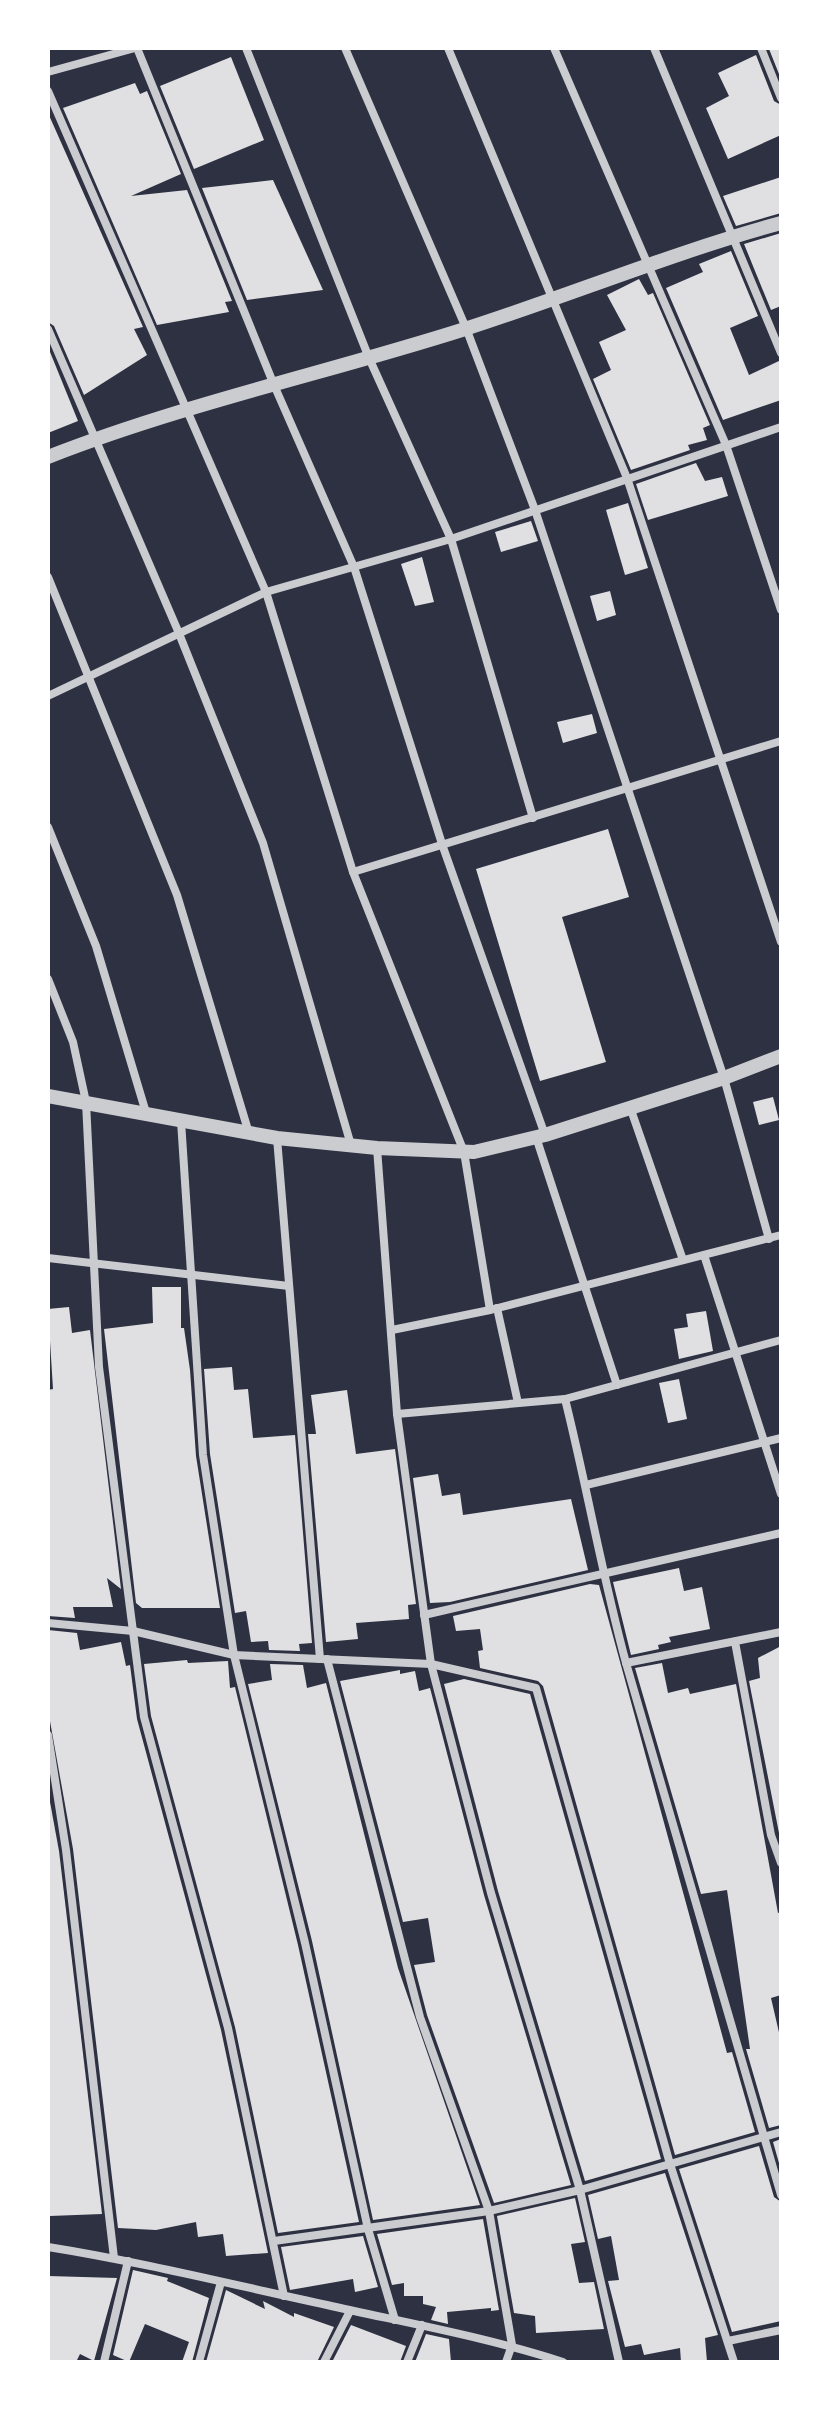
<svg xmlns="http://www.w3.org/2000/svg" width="829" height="2410" font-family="'PT Sans',sans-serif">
  <rect width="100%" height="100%" fill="#2d3142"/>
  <!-- building -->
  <g fill="#e0e0e3">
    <path d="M781,48V79L769,49Z"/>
    <path d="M756,55L774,101L781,105V135L728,159L706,108L729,96L718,73Z"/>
    <path d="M231,57L264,140L194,169L160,86Z"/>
    <path d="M135,83L140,94L147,91L181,174L131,196L187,190L232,301L225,302L229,312L157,325L63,108Z"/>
    <path d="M48,113L143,327L134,329L147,355L84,395L54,326L48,322Z"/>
    <path d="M781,177V213L736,226L723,196Z"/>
    <path d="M273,180L323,290L247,300L202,188Z"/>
    <path d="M781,233V306L771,310L744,244Z"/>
    <path d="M731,251L758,316L730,328L749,375L781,360V400L723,420L666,288L703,272L699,264Z"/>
    <path d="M639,279L648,295L653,293L710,425L703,428L707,440L688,445L690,450L631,470L593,379L611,370L599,342L626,330L607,295Z"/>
    <path d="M48,347L78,421L48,433Z"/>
    <path d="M696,463L705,481L722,477L728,496L648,520L636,484Z"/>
    <path d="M628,503L648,568L625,575L606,510Z"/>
    <path d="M531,521L538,541L501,552L495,532Z"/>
    <path d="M422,557L434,602L415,606L401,564Z"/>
    <path d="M610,591L616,615L597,621L590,596Z"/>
    <path d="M592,714L597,733L563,743L557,722Z"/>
    <path d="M608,829L629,897L562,917L606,1062L540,1081L476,869Z"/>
    <path d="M773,1097L779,1120L759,1125L753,1102Z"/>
    <path d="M152,1287H181V1328H184L190,1370L196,1456L220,1608H142L136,1603L104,1329L153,1323Z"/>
    <path d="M69,1307L72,1333L90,1330L121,1589L107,1578L113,1607H73L75,1618L48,1616V1390L53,1389L48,1309Z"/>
    <path d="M706,1311L713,1351L679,1359L674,1329L688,1327L686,1314Z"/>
    <path d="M232,1367L234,1390L248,1389L253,1438L295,1435L312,1643L299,1644L300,1651L269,1650L268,1641L251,1642L246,1611L235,1613L210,1454L204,1369Z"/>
    <path d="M679,1379L687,1419L668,1423L659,1383Z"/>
    <path d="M347,1390L356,1454L395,1449L416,1604L408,1605L409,1619L356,1623L358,1639L326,1642L308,1434H316L311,1395Z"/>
    <path d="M438,1474L442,1496L460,1493L463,1515L571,1499L588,1570L450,1602L430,1603L413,1478Z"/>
    <path d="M679,1568L684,1591L702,1587L710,1629L669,1637L671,1642L658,1645L659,1649L631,1655L613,1582Z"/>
    <path d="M590,1584L599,1585L727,2053L732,2052L755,2132L675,2155L543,1686L538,1681L480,1668L478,1651L483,1650L480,1629L456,1631L453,1616Z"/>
    <path d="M48,1630L77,1633L80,1650L121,1642L126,1666L130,1665L137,1719L221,2030L268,2253L226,2256L223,2234L198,2237L196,2222L156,2230L118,2228L73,1849L48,1710Z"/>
    <path d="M781,1646V1838H780L749,1681L760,1678L758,1658Z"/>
    <path d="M187,1660L188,1663L228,1661L230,1688L235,1687L298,1945L359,2222L278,2233L235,2027L151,1716L144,1664Z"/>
    <path d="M662,1663L668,1693L688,1688L690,1694L736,1684L778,1913L781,1912V1995L771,1998L781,2041V2125L769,2128L746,2049H750L727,1890L701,1894L635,1668Z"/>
    <path d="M270,1664L303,1665L307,1688L326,1683L398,1968L480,2205L373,2220L312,1941L248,1684L272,1680Z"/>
    <path d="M400,1670V1674L415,1671L419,1691L430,1688L484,1895L571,2185L494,2203L427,2015L414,1965L435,1962L428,1918L403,1922L340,1681Z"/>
    <path d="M464,1679L530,1694L661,2159L585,2181L498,1891L444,1684Z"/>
    <path d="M48,1791L59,1851L102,2214L50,2216Z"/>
    <path d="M781,2139V2170L773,2142Z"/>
    <path d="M759,2146L774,2197L781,2202V2321L732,2332L679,2169Z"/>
    <path d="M665,2173L718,2335L705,2338L707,2362H681L680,2348L644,2355L641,2344L625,2347L608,2281L619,2280L611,2236L598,2239L588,2195Z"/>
    <path d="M575,2198L585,2242L571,2244L579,2283L594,2282L604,2329L536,2333L535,2316L514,2313L497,2216Z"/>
    <path d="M483,2219L499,2310L491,2311V2308L447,2312L448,2324L431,2320L436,2307L423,2304V2296H404V2283L392,2285L377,2234Z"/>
    <path d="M363,2236L378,2287L355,2292L353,2279L290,2290L281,2247Z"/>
    <path d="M133,2270L168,2278L167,2281L209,2298L192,2362H182L189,2342L145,2324L129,2362L113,2355Z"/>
    <path d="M48,2276L117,2278L94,2361L80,2354L76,2362H48Z"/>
    <path d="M226,2290L265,2309L263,2301L294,2317V2313L334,2327L317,2362H206Z"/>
    <path d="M351,2325L406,2346L400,2362H332Z"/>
    <path d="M426,2334L449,2339L451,2362H415Z"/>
  </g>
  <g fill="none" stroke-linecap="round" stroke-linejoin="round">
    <!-- minor -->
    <g stroke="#caccd0" stroke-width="8">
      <path d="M137,48L274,385L354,567L443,847L545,1135"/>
      <path d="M246,48L369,358L451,539L533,818"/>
      <path d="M345,48L466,328L535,510L724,1078L769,1239"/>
      <path d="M448,48L627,478L781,942"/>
      <path d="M554,48L726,445L781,610"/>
      <path d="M654,48L781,353"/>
      <path d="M761,48L781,98"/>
      <path d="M48,72L135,48"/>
      <path d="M48,91L266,592L353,872L464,1152L490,1310"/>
      <path d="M48,329L178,631L263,843L351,1145"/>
      <path d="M48,577L177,895L248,1130"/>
      <path d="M48,696L266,592L451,539L781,427"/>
      <path d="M48,827L96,946L147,1116"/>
      <path d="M353,872L781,741"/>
      <path d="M48,979L73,1042L86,1102L99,1367L144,1717L228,2028L284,2296"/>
      <path d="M630,1107L683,1260"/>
      <path d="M181,1121L203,1455L234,1655L305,1943L368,2229L395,2320"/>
      <path d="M536,1137L617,1385"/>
      <path d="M277,1138L320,1659"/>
      <path d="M377,1148L397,1414L431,1664L491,1893L580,2190L619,2362"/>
      <path d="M704,1255L781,1494"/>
      <path d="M48,1258L289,1286"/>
      <path d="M497,1308L518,1403"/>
      <path d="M392,1330L490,1310L781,1235"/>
      <path d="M565,1399C587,1487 602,1575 626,1663L781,2195"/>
      <path d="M397,1414L565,1399L781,1340"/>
      <path d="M586,1485L781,1438"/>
      <path d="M424,1615L781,1533"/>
      <path d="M48,1623L133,1631L234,1655L431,1664L536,1688L670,2164L734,2362"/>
      <path d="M735,1642L771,1835L781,1863"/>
      <path d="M327,1659L420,2017L489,2211L512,2345L506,2362"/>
      <path d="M626,1663L781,1632"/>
      <path d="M48,1735L66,1850L114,2258"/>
      <path d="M274,2241L489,2211L580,2190L781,2132"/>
      <path d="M48,2247C142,2262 234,2285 327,2305C407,2323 486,2337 563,2362"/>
      <path d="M728,2341L781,2330"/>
      <path d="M104,2362L128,2261"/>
      <path d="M199,2362L221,2282"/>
      <path d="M324,2362L350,2311"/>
      <path d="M407,2362L422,2325"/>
    </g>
    <!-- tertiary -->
    <g stroke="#caccd0" stroke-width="14">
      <path d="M48,457C183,404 327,373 465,329C571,295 674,252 781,223"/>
      <path d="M48,1096L277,1138L377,1148L474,1152L545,1135L724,1078L781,1056"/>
    </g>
  </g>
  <!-- border -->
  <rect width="829" height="2410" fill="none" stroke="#ffffff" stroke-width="100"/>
</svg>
